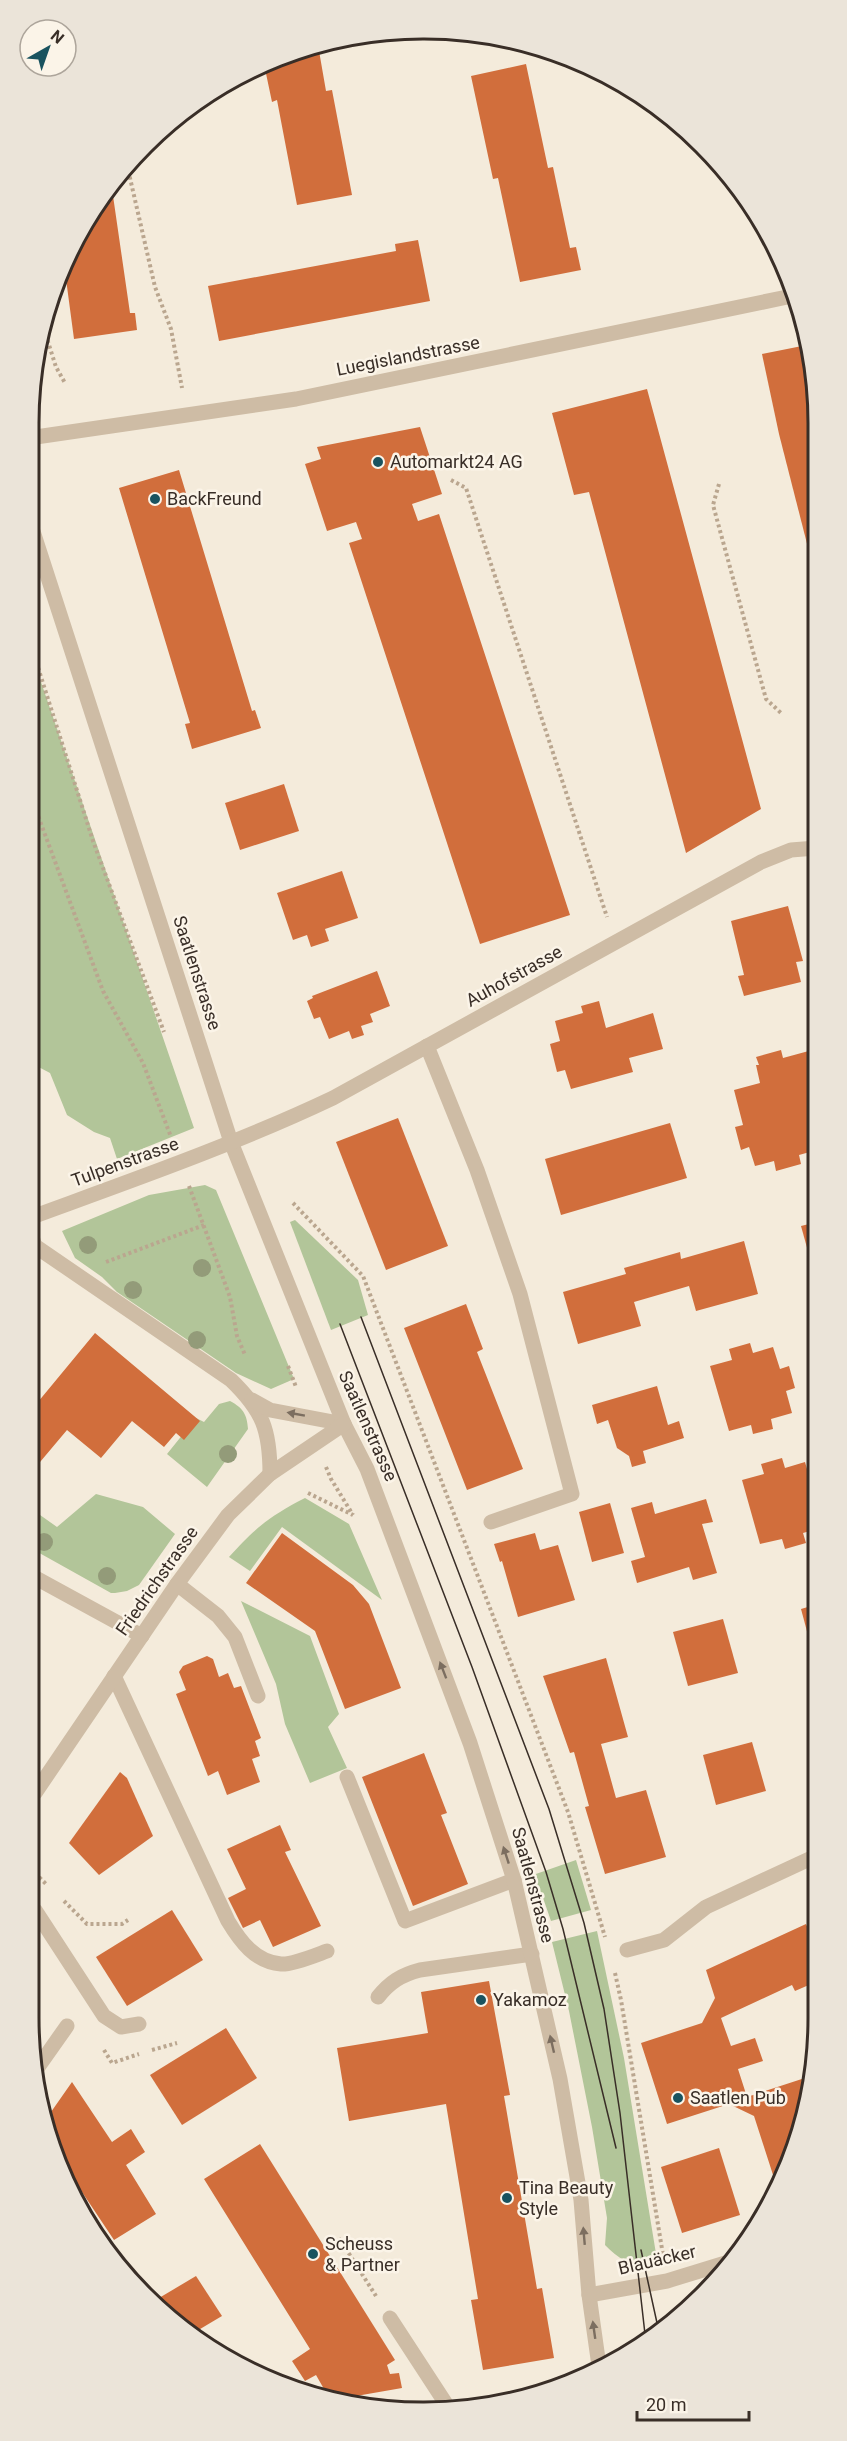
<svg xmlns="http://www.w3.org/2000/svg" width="847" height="2441" font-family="Roboto,sans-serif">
  <rect width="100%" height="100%" fill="#f4ebdb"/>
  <!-- green -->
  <g fill="#b2c599">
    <path d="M30,650L194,1128L117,1159L110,1138L94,1132L67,1115L50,1073L31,1063Z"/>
    <path d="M205,1185L216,1190L294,1379L271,1389L236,1373L117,1292L102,1277L75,1258L62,1231L149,1195Z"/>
    <path d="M295,1220L358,1280L368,1315L331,1330L290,1222Z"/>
    <path d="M230,1401C243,1408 247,1414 248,1429L207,1487L167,1454L196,1418L204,1422L219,1404Z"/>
    <path d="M96,1494L143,1507L175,1534L139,1585L127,1591L115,1593H111L34,1550L33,1510L57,1527Z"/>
    <path d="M305,1498L349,1524L382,1600L282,1527L250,1571L229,1557C255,1528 270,1516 305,1498Z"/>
    <path d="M241,1601L310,1636L339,1714L328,1727L347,1768L310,1783L285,1724L276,1684Z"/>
    <path d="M576,1860L591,1910L551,1921L541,1892H538L533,1875Z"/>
    <path d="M597,1931L624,2058L658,2266C637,2270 619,2260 605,2245L607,2218L592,2127L569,2011L552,1942Z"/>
  </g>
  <!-- building -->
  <g fill="#d16e3c">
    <path d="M318,45L326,91L332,90L352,195L297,205L277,100L272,102L264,64L296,50Z"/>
    <path d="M526,64L548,168L553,167L570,248L576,247L581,270L520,282L498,178L493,179L471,76Z"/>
    <path d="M111,182L130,313H135L137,330L74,339L64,264L69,249Z"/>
    <path d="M418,240L430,301L219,341L208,286L396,251L395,244Z"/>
    <path d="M807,345L815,372V575L779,434L762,354Z"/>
    <path d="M647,389L761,809L686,853L589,492L574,495L552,413Z"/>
    <path d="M420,427L442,494L412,504L418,521L439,514L570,915L480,944L349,543L362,539L356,522L327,531L305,464L321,459L317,447Z"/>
    <path d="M179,470L252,711L255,710L261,728L192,749L185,724L190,723L119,488Z"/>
    <path d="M284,784L299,831L240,850L225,803Z"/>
    <path d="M342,871L358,918L325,929L329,941L311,947L307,935L293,940L277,893Z"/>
    <path d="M788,906L803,961L796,962L801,982L744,996L738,976L744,975L731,921Z"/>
    <path d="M377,971L390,1006L370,1014L373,1022L361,1026L364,1035L352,1039L349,1031L329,1039L320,1017L314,1019L307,1001L313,998L312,996Z"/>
    <path d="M599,1001L606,1028L653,1013L663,1049L629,1058L633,1072L571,1089L565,1070L557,1072L550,1044L560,1041L555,1021L583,1013L581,1006Z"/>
    <path d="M816,1049L817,1150L799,1155L801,1164L776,1171L774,1161L755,1166L749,1147L741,1150L735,1127L743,1125L734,1090L760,1083L756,1065H759L756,1057L781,1050L783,1058Z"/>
    <path d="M398,1118L448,1246L386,1270L336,1142Z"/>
    <path d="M670,1123L687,1178L561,1215L545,1159Z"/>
    <path d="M817,1222V1280H816L801,1226Z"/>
    <path d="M744,1241L758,1294L696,1311L689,1286L634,1302L641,1326L578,1344L563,1292L626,1274L624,1268L680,1252L681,1259Z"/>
    <path d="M466,1304L483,1349L477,1352L523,1469L467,1490L404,1328Z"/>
    <path d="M95,1333L200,1421L184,1440L176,1433L164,1447L132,1421L101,1458L67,1430L35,1468L33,1467V1408Z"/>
    <path d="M750,1343L753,1353L773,1347L780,1369L789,1366L795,1388L786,1391L792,1413L771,1419L773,1429L753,1434L751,1425L729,1431L710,1366L732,1360L729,1349Z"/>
    <path d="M657,1386L668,1425L679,1421L684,1438L643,1451L646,1463L632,1467L629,1456L617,1448L608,1420L597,1424L592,1405Z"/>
    <path d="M782,1458L785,1468L805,1462L811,1483L817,1481V1529L803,1533L806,1543L785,1549L782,1539L760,1544L742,1480L764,1474L761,1464Z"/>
    <path d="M706,1499L713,1522L702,1524L717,1573L693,1580L689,1567L637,1583L631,1561L645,1557L631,1508L652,1502L655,1514Z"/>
    <path d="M610,1503L624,1553L592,1562L579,1512Z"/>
    <path d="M282,1533L353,1585L369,1604L401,1688L345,1709L315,1631L246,1583Z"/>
    <path d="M535,1533L540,1550L558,1545L575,1600L518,1617L502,1561L500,1562L494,1544Z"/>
    <path d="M818,1604V1648L812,1650L801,1609Z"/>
    <path d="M723,1619L738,1673L688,1686L673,1632Z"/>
    <path d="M207,1656L213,1659L219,1677L228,1673L234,1688L241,1686L261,1738L255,1741L260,1756L252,1759L260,1782L227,1795L218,1771L208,1776L176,1694L186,1690L179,1672L183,1666Z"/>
    <path d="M606,1658L628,1737L601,1744L616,1798L646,1790L666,1857L605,1874L585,1807L589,1806L574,1752L570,1753L543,1676Z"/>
    <path d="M752,1742L766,1791L716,1805L703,1755Z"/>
    <path d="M424,1753L447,1813L441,1815L468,1884L413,1906L362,1777Z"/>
    <path d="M120,1772L127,1778L153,1836L99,1875L69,1843Z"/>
    <path d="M280,1825L291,1850L285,1852L321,1926L273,1947L260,1920L243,1928L228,1898L246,1889L227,1849Z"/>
    <path d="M172,1910L203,1960L127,2006L96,1957Z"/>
    <path d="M806,1924L818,1952V1981L795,1991L792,1985L721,2018L731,2046L755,2038L763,2061L738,2069L747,2097L811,2076L805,2119L779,2176L774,2178L754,2116L729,2104L667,2124L641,2043L702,2023L715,1998L706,1970Z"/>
    <path d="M489,1981L510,2095L504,2096L537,2289L542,2288L554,2358L483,2370L471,2300L478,2299L446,2104L349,2121L337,2048L428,2033L421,1992Z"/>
    <path d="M226,2028L257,2078L182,2125L150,2075Z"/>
    <path d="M72,2082L112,2142L131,2129L145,2152L126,2165L156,2214L114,2240L52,2147L44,2122Z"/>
    <path d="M260,2144L395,2360L387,2365L390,2374L399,2373L402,2388L339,2399L328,2396L316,2375L305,2381L292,2361L310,2349L204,2179Z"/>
    <path d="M719,2148L740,2215L682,2233L661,2167Z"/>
    <path d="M196,2276L222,2316L190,2335L159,2308L154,2301Z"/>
  </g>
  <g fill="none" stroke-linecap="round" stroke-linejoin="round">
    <!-- path -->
    <g stroke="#baa68f" stroke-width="4" stroke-dasharray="3 3" stroke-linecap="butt">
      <path d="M127,165L155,287L171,329L182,388"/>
      <path d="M42,323L56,367L65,383"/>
      <path d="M451,480L466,488L607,917"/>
      <path d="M719,484L713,505L766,699L781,713"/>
      <path d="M29,639L93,841L164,1032"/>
      <path d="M30,794L103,991L143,1063L171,1137"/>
      <path d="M189,1186L230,1297L237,1336L245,1355"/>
      <path d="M293,1203L363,1276L568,1812L605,1937"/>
      <path d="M106,1262L204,1225"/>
      <path d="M288,1366L296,1387"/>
      <path d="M326,1467L331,1479L353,1515"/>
      <path d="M308,1493L353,1515"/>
      <path d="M35,1873L46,1884"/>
      <path d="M64,1901L87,1924H122L128,1920"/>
      <path d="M615,1973L621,2000L663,2255"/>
      <path d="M104,2050L112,2063L139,2054"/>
      <path d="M152,2050L177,2043"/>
      <path d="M339,2238L376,2296"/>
    </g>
    <!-- service -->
    <g stroke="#cebca5" stroke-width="15">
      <path d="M427,1046L477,1170L520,1294L572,1494L491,1522"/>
      <path d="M32,1237L35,1246L231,1380C263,1411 270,1430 270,1474"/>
      <path d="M252,1400L270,1410L344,1424"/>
      <path d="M34,1577L142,1636"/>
      <path d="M177,1584L218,1616L235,1637L258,1696"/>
      <path d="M114,1676L228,1921C240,1941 255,1962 281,1964C292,1965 316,1955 327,1951"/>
      <path d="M347,1777L405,1921L514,1880"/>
      <path d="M35,1910L104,2016L121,2027L139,2024"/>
      <path d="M378,1997C390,1982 401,1975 420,1970L532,1954"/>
      <path d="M36,2070L67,2026"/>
      <path d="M390,2318L450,2410"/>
      <path d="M442,2411L528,2398"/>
    </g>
    <!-- minor -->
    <g stroke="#cebca5" stroke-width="15">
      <path d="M29,438L296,399L792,296"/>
      <path d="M29,519L231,1142L344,1424L367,1469L470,1743L514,1880L560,2079L581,2200L589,2295L599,2366"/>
      <path d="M32,1217C133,1180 236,1144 333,1098L761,862L791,850L816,848"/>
      <path d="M35,1793L177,1584L228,1515L270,1474L344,1424"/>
      <path d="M627,1950L664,1940L706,1907L818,1855"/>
      <path d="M589,2295L667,2281L732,2261"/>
    </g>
    <!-- tram -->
    <g stroke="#392e27" stroke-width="1.5">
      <path d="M361,1317L549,1809L584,1923L604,2009L620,2113L646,2343"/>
      <path d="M340,1324L472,1667L546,1872L563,1929L616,2148"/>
      <path d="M641,2250L659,2332"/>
    </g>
  </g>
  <!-- trees -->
  <g fill="#939b79">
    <circle cx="88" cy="1245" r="9"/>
    <circle cx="202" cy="1268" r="9"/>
    <circle cx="133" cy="1290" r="9"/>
    <circle cx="197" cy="1340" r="9"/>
    <circle cx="228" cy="1454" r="9"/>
    <circle cx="44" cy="1542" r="9"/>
    <circle cx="107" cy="1576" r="9"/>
  </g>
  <!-- one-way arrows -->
  <defs><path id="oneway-solid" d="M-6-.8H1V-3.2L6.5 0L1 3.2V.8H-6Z" transform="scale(1.5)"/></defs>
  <g fill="#7c6e60">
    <use href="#oneway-solid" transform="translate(296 1414) rotate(-170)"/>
    <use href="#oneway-solid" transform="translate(443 1670) rotate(-111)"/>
    <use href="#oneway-solid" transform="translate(506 1855) rotate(-108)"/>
    <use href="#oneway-solid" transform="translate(552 2044) rotate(-103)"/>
    <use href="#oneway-solid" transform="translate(584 2236) rotate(-95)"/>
    <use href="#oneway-solid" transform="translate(594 2330) rotate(-98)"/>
  </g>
  <!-- markers -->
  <g fill="#19535f" stroke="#fbf4e8" stroke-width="2">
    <circle cx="378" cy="462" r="6"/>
    <circle cx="155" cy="499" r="6"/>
    <circle cx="481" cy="2000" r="6"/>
    <circle cx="678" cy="2098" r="6"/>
    <circle cx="507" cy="2198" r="6"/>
    <circle cx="313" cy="2254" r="6"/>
  </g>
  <g text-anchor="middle" stroke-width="5" stroke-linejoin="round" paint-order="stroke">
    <!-- street labels -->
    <g font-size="18" fill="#392e27" stroke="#fbf4e8">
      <text transform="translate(408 356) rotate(-11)" y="6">Luegislandstrasse</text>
      <text transform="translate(197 973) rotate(72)" y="6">Saatlenstrasse</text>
      <text transform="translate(514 976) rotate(-29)" y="6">Auhofstrasse</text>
      <text transform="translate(125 1162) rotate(-20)" y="6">Tulpenstrasse</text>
      <text transform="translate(368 1426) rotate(66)" y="6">Saatlenstrasse</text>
      <text transform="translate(157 1581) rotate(-55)" y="6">Friedrichstrasse</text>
      <text transform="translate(533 1885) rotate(75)" y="6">Saatlenstrasse</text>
      <text transform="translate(657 2260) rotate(-13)" y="6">Blauäcker</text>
    </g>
    <!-- poi labels -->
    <g font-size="18" fill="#392e27" stroke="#fbf4e8" text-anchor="start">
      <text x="390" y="468">Automarkt24 AG</text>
      <text x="167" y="505">BackFreund</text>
      <text x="493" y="2006">Yakamoz</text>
      <text x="690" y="2104">Saatlen Pub</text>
      <text x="519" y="2194">Tina Beauty<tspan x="519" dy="21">Style</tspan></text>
      <text x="325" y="2250">Scheuss<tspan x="325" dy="21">&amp; Partner</tspan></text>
    </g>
  </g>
  <!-- crop -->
  <path d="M0 0H847V2441H0ZM423 39H424A384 384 0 0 1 808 423V2018A384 384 0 0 1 424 2402H423A384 384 0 0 1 39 2018V423A384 384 0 0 1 423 39Z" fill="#ebe4d9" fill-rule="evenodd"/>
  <path fill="none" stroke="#392e27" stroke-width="3" d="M423 39H424A384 384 0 0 1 808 423V2018A384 384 0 0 1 424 2402H423A384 384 0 0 1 39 2018V423A384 384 0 0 1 423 39Z"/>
  <!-- north arrow -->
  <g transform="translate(48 48) rotate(40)"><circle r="28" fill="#fbf4e8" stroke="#ada59b" stroke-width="1.5"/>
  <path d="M0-4.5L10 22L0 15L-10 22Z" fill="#19535f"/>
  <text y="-9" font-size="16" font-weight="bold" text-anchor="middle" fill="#392e27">N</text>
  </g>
  <!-- scale -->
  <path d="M637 2411v9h112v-9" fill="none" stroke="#392e27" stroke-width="3"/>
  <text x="646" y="2411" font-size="18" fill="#392e27" stroke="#fbf4e8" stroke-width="4.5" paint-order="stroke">20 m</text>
</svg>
